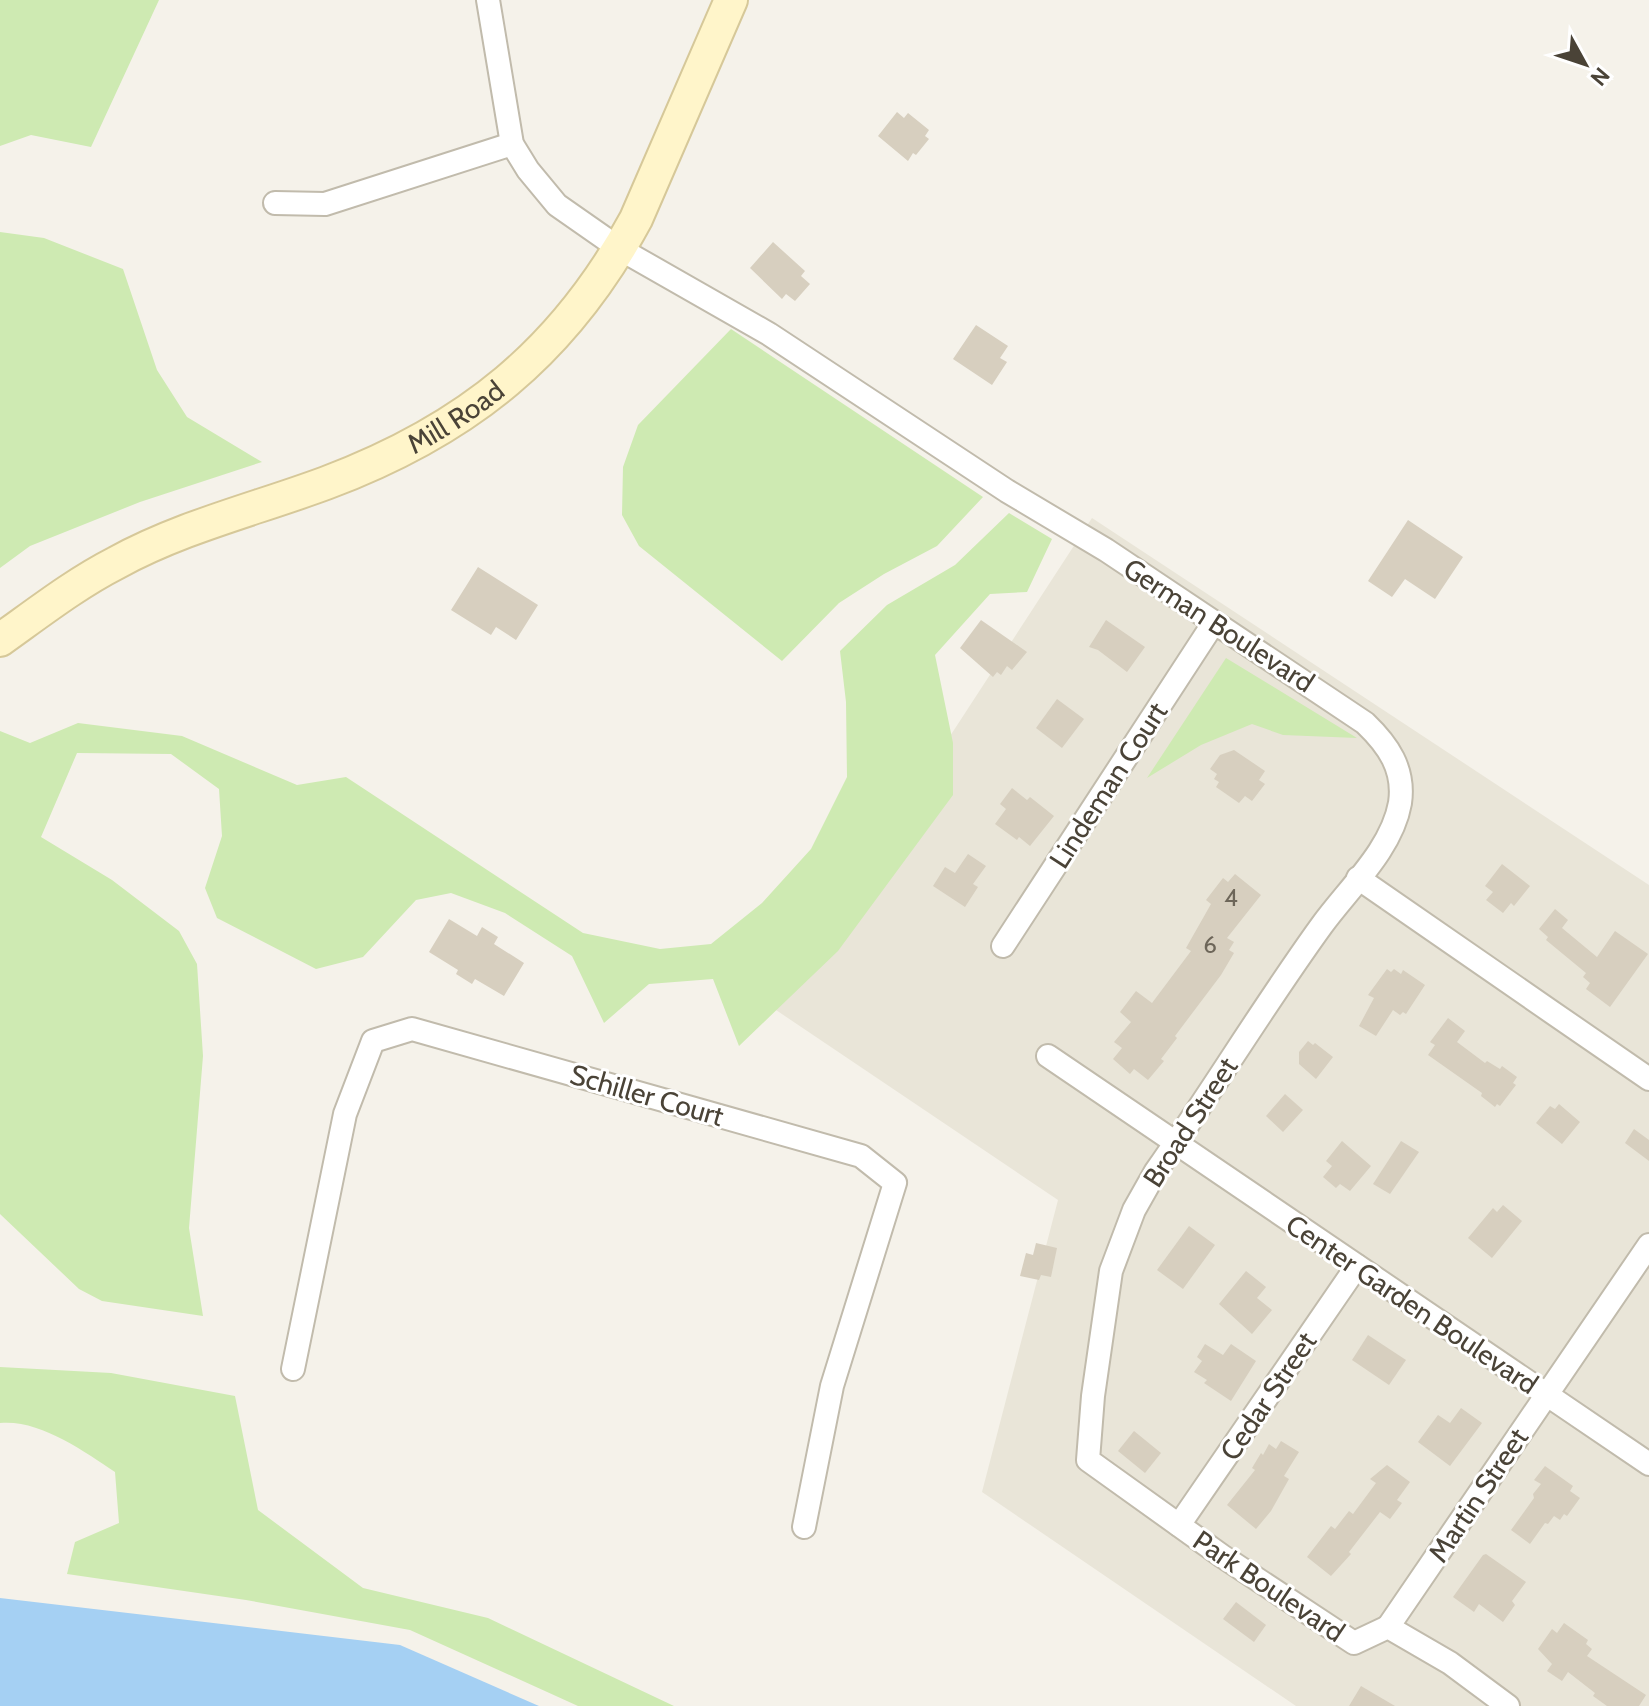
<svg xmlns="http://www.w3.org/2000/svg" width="1649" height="1706" font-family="Cabin,sans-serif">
  <rect width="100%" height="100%" fill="#f5f2ea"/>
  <!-- residential -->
  <path fill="#e9e5d8" d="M1092,518L1649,885V1706H1296L982,1492L1058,1200L773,1008Z"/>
  <!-- green -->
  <g fill="#ceeab2">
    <path d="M0,0H159L91,147L31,135L0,146Z"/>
    <path d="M0,232L44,238L123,269L157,370L187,417L262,462L140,502L30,546L0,568Z"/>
    <path d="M731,329L983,497L937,546L884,574L839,603L782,661L639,546L622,515L623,467L638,425Z"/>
    <path d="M1009,513L1052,539L1027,592L990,594L935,655L953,743V795L838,951L739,1046L713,979L649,984L604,1023L572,956L505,913L451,893L416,900L363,957L316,969L217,918L205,888L222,836L219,789L171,754L77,753L41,837L112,880L179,931L197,964L203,1056L189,1228L203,1316L102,1301L79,1289L0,1214V731L30,743L78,723L182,736L297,785L346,777L583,933L660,949L711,944L762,903L811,849L847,777L846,702L840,651L887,605L955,565Z"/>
    <path d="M1226,658L1357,738L1283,735L1252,724L1201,745L1147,778Z"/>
    <path d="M0,1367L111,1373L235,1396L258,1510L363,1588L488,1618L674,1706H578L410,1630L246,1600L67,1574L75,1542L119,1523L115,1472C84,1451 39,1419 0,1423Z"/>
  </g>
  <!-- water -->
  <path fill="#a5d0f3" d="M0,1598L400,1645L539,1706H0Z"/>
  <!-- building -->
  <g fill="#d7cfbf">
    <path d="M897,112L904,118L908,113L929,130L925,136L929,139L916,155L913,153L908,161L878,136Z"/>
    <path d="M773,242L805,271L801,276L810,284L795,301L786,294L782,299L750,268Z"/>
    <path d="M976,325L1008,346L1000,358L1007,362L992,385L953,359Z"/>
    <path d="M1408,520L1463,557L1435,599L1405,579L1392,597L1368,581Z"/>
    <path d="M478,567L538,605L516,640L496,627L491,635L451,610Z"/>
    <path d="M981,620L1027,652L1012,670L1007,666L1001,675L997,672L993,677L960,648Z"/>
    <path d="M1106,620L1145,647L1127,672L1098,650L1089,647Z"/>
    <path d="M1057,699L1084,719L1062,748L1036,728Z"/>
    <path d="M1234,750L1265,771L1259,780L1265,784L1252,801L1245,796L1239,803L1216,787L1219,782L1214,779L1217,774L1210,769L1220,755Z"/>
    <path d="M1012,788L1027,800L1030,797L1054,816L1030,846L1019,837L1017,840L995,824L1006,809L1000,804Z"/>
    <path d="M968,854L986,866L973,884L978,887L965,907L933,886L945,867L955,873Z"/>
    <path d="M1502,864L1530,886L1514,906L1511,903L1503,913L1486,900L1493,892L1485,886Z"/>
    <path d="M1235,874L1261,895L1227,938L1234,942L1229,950L1234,953L1221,975L1175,1036L1177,1038L1161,1059L1164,1061L1148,1080L1134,1069L1130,1074L1113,1059L1122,1048L1114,1042L1131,1022L1120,1012L1136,991L1152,1003L1191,951L1186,948L1211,904L1206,900L1223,878L1228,882Z"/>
    <path d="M1555,909L1568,920L1562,928L1597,957L1615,931L1648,954L1610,1007L1586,989L1590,983L1583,977L1586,973L1546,940L1548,937L1539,929Z"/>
    <path d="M449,919L477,936L482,927L498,937L494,944L524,963L504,996L475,979L472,984L456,974L458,970L429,952Z"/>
    <path d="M1387,969L1391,972L1394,969L1401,974L1403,970L1425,985L1406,1014L1403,1012L1400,1015L1393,1010L1376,1036L1359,1026L1374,998L1368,995Z"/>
    <path d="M1448,1018L1465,1031L1457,1042L1485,1063L1487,1061L1500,1069L1502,1066L1517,1077L1513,1083L1516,1085L1500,1106L1497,1104L1495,1107L1481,1096L1482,1093L1428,1055L1435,1045L1430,1042Z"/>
    <path d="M1308,1041L1313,1045L1315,1043L1333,1057L1316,1079L1299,1064V1052Z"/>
    <path d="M1285,1094L1303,1110L1283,1132L1266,1116Z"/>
    <path d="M1559,1104L1580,1122L1562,1144L1536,1123L1550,1106L1555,1109Z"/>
    <path d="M1634,1129L1649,1140V1161L1625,1143Z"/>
    <path d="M1342,1141L1371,1166L1350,1191L1340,1184L1336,1188L1323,1177L1332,1166L1326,1161Z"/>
    <path d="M1401,1141L1419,1152L1390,1194L1373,1184Z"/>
    <path d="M1503,1205L1522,1221L1492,1258L1468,1238L1493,1208L1497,1212Z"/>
    <path d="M1189,1226L1215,1245L1183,1289L1157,1270Z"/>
    <path d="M1036,1243L1057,1248L1051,1277L1041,1275L1039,1280L1020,1276L1026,1253L1033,1255Z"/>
    <path d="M1246,1271L1266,1287L1257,1298L1272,1310L1252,1334L1219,1304Z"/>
    <path d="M1368,1335L1406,1360L1389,1385L1352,1360Z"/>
    <path d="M1205,1344L1223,1355L1231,1344L1256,1361L1231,1401L1204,1383L1207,1380L1194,1372L1202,1361L1197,1357Z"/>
    <path d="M1461,1408L1482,1423L1450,1466L1418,1442L1438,1415L1450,1423Z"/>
    <path d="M1134,1431L1161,1453L1145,1473L1118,1451Z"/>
    <path d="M1281,1441L1299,1452L1284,1476L1289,1479L1271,1511L1256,1529L1227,1505L1255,1470L1252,1468L1261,1453L1263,1455L1269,1444L1276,1449Z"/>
    <path d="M1387,1465L1410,1482L1397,1500L1402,1503L1390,1519L1380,1512L1349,1552L1351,1554L1331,1576L1307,1557L1331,1526L1335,1529L1349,1511L1353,1514L1376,1483L1370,1479Z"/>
    <path d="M1545,1466L1573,1486L1570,1491L1580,1498L1567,1516L1564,1514L1560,1520L1554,1516L1548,1524L1545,1523L1530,1544L1511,1530L1534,1498L1533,1494L1541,1484L1534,1480Z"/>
    <path d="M1486,1554L1526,1582L1512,1601L1515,1605L1503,1622L1479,1604L1474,1612L1453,1597L1483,1555Z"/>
    <path d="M1236,1602L1266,1625L1254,1642L1223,1619Z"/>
    <path d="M1564,1623L1588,1640L1586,1644L1592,1649L1587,1656L1646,1695L1639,1706H1607L1593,1696L1595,1693L1568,1672L1562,1681L1547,1671L1552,1664L1538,1649L1552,1629L1557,1633Z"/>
    <path d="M1361,1686L1395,1706H1349Z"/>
  </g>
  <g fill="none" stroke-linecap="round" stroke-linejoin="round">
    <defs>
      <g id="street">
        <path d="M488,0L512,144L528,170L557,205L620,249L769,334L1007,491L1106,550L1365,723C1388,745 1405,769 1400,803C1392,849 1349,888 1322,925C1264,1005 1213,1090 1156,1171L1134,1210L1111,1271L1093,1396L1088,1460L1222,1556L1354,1643L1388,1627L1450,1663L1508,1706"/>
        <path d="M275,203L325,204L512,144"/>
        <path d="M1358,878C1455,946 1552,1012 1649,1079"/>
        <path d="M1003,946L1213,624"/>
        <path d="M1048,1056L1649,1464"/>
        <path d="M293,1369L345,1114L373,1041L412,1029L861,1156L895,1183L832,1386L804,1527"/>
        <path d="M1179,1525L1357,1266"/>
        <path d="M1388,1627L1649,1245"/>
      </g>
      <g id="secondary">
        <path id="s1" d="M0,640C38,613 75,584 116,563C181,527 256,509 326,483C467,430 564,352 636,219L731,0"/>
      </g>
    </defs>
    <!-- street casing -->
    <use href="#street" stroke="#c1bbac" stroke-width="26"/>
    <!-- secondary casing -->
    <use href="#secondary" stroke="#d6c899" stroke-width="36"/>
    <!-- street -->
    <use href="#street" stroke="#fff" stroke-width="22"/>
    <!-- secondary -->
    <use href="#secondary" stroke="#fff5ca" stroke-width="32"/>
  </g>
  <g text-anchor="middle" stroke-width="6" stroke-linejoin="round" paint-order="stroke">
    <!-- number labels -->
    <g font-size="24" fill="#6d6659">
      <text x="1231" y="906">4</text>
      <text x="1210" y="953">6</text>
    </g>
    <!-- street labels -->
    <g font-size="28" fill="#4a4337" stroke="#fff">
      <text dy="10" stroke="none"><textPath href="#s1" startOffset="510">Mill Road</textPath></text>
      <text transform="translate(1219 625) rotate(33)" y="10">German Boulevard</text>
      <text transform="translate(1108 785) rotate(-57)" y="10">Lindeman Court</text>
      <text transform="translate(647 1095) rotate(16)" y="10">Schiller Court</text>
      <text transform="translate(1190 1122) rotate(-57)" y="10">Broad Street</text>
      <text transform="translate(1412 1304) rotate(34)" y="10">Center Garden Boulevard</text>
      <text transform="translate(1268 1396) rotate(-56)" y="10">Cedar Street</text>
      <text transform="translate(1478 1495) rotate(-56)" y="10">Martin Street</text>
      <text transform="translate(1269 1586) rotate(34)" y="10">Park Boulevard</text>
    </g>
  </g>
  <!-- north arrow -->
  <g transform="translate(1585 64) rotate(130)" stroke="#ffffff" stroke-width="6" paint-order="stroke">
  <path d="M0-6L14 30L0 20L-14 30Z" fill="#4a4337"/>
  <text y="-12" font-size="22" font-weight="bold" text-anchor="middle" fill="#4a4337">N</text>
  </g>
</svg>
